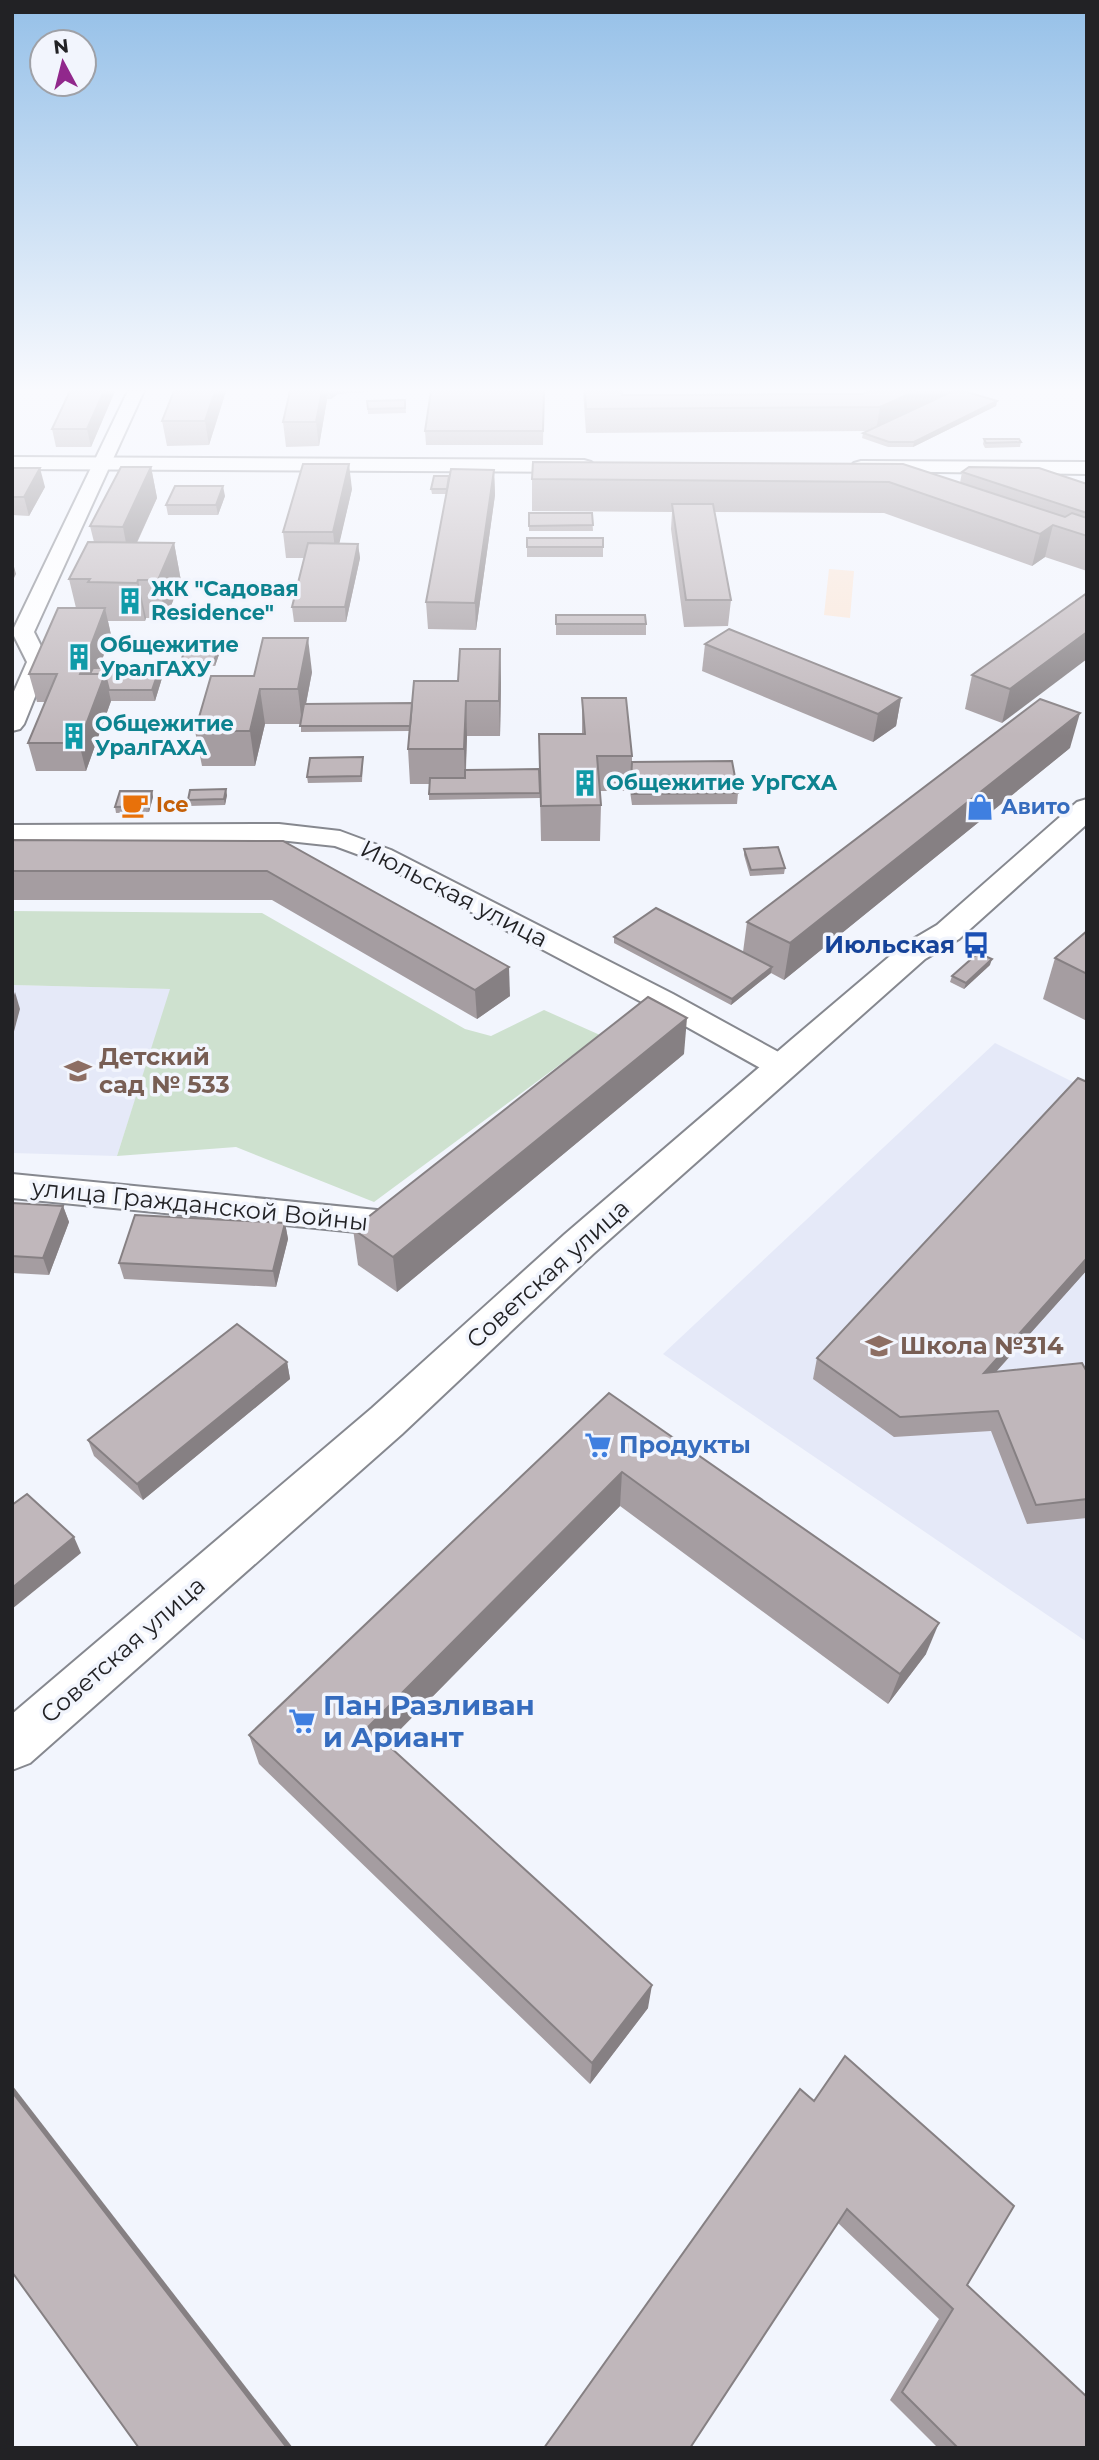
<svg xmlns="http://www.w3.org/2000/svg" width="1099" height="2460" font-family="Montserrat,sans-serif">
  <rect width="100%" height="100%" fill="#f2f5fd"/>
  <!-- built -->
  <g fill="#e5e9f8">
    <path d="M12,985L171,989L117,1156L12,1153Z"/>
    <path d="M995,1043L1087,1089V1642L663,1354Z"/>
  </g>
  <!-- industrial -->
  <path fill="#fbe7d8" d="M829,569L854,571L850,618L824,615Z"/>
  <!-- green -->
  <path fill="#cee1cf" d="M12,911L262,913L465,1029L491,1036L544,1010L600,1035L374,1202L236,1147L117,1156L170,989L12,985Z"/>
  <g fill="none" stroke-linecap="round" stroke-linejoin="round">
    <defs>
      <g id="street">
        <path d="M128,391H144L34,632L49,662L24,724L20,729L12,731V696L27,662L12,632Z"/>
        <path d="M279,824L340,831L391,850L673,994L793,1060L797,1067L793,1074L782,1077L771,1074L653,1008L373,860L335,846L279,840L12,841V825Z"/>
        <path d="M12,1174L387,1211L399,1214L404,1223L399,1232L387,1235L12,1198Z"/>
      </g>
      <g id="secondary">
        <path d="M12,457L584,460L591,462L595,466L591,470L584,472L12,469Z"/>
        <path d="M861,461L1087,462V474L854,471L850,467L854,463Z"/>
        <path d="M1087,799V824L959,939L925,959L593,1254L402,1434L30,1763L12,1770V1714L372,1408L565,1234L791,1040L903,945L937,925L1077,802Z"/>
      </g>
    </defs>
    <!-- street casing -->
    <use href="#street" stroke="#86888f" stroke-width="4"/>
    <!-- secondary casing -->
    <use href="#secondary" stroke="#86888f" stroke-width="4"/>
    <!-- street -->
    <use href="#street" fill="#fff" fill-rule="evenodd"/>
    <!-- secondary -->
    <use href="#secondary" fill="#fff" fill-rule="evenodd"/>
  </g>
  <!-- wall -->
  <g fill="#a59da1">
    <path d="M70,391H115L91,447H56L52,429Z"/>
    <path d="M226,391L209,445L167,446L162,421Z"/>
    <path d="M290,391H380L338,394L331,399H327L319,446L286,447L283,422Z"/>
    <path d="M544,391L543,445H426L425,431Z"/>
    <path d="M583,391H621L622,395L997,401L996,406L913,447H888L862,438L863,433L867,431L586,433Z"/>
    <path d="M405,400L406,413L368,414L367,401Z"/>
    <path d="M984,439L1021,442L1020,447L985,448L983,444Z"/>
    <path d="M151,467L157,498L137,543H174L181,581L166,618H146L145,621H108L111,635L99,668L162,678L155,701H111L86,771H36L28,743L45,702H37L29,674L76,608L69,579L94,542L90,526Z"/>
    <path d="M12,468L45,487L29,516L12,515Z"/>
    <path d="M494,470L495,495L476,630L428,629L426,602L446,494H432L431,489L449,476Z"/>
    <path d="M962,472L1087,484V571L1045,557L1032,566L884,513L715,512L731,600L728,626L684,627L671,529L672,512L532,511V479L960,483Z"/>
    <path d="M352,489L339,543L358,544L360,558L346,622H294L292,607L305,558H286L283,532Z"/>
    <path d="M225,496L218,515H168L166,505Z"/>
    <path d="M529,513H592L593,531H529Z"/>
    <path d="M527,538L603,547V557H527Z"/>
    <path d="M1087,593L1002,723L965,709L972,675Z"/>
    <path d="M556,615L646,624V635H556Z"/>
    <path d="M705,644L901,698L896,726L873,742L702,671Z"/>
    <path d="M222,646L215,666H182L181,661Z"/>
    <path d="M500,649L501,683L500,736H467L466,770L539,769V734H582V698L632,756V762L738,793L737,804L632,805L630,791H599L601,805L600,841H541L540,796V798L429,800V784H410L408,749L409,731L301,732V724H265L255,766H202L195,731L254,676L312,672L306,704L412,703L458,681Z"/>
    <path d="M1070,748L784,980L771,973L731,1005L614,943V937L743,952L747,922Z"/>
    <path d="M363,757L362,782L308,783L307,777Z"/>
    <path d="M152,791L153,797L149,812L116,813L115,807Z"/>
    <path d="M227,795L225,805L189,806L188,800Z"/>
    <path d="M12,840L283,841L510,996L477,1019L272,900H12Z"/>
    <path d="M744,849L785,868L784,874L750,876L744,855Z"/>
    <path d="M1087,931V1021L1043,999L1055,958Z"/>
    <path d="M990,965L964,989L950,982L952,976Z"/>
    <path d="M684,1054L397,1292L358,1265L353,1229Z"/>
    <path d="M1087,1082V1270L996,1372H1087V1518L1027,1524L991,1431L894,1437L813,1379L817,1358Z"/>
    <path d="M12,1203L63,1206L69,1222L49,1275L12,1273Z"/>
    <path d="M285,1223L288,1239L276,1287L124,1279L119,1263Z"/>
    <path d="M287,1362L290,1379L143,1500L94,1456L88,1440Z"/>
    <path d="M609,1393L926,1654L888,1704L620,1506L386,1744L648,2008L590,2084L259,1764L249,1735Z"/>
    <path d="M814,2101L967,2285L1087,2448H938L890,2400L939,2319L838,2223Z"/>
  </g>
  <!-- shaded-wall -->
  <g fill="#868083">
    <path d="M104,391H115L91,447L87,429Z"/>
    <path d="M215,391H226L209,445L205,421Z"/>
    <path d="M322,391H326L327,400L319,446L316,422Z"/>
    <path d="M330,391H338V394L331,399Z"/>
    <path d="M916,391H963L876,431L880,407Z"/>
    <path d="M997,401L996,406L913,447L914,442Z"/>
    <path d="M349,464L352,489L336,558L333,532Z"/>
    <path d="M151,467L157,498L129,559L123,527Z"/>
    <path d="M40,468L45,487L29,516L24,497Z"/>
    <path d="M494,470L495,495L476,630L475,603Z"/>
    <path d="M223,486L225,496L218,515L216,505Z"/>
    <path d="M1053,525L1045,557L1032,566L1040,534Z"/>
    <path d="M174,543L181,581L166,618L158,580Z"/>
    <path d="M358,544L360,558L346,622L345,607Z"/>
    <path d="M13,563L16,574L12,582V565Z"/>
    <path d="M138,580L146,618L145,621L137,583Z"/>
    <path d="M105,608L111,635L91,690L80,674Z"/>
    <path d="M1087,632V659L1002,723L1010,689Z"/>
    <path d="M308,638L312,672L302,724L298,689Z"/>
    <path d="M221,641L222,646L215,666L214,661Z"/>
    <path d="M500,649L501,683L500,736L499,701Z"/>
    <path d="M160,667L162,678L155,701L152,690Z"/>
    <path d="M105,674L111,701L86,771L79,743Z"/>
    <path d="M260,689L265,724L255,766L250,731Z"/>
    <path d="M901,698L896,726L873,742L878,714Z"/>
    <path d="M466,701L467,736L465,784L464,749Z"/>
    <path d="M1080,713L1070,748L784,980L790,943Z"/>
    <path d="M226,789L227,795L225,805L224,799Z"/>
    <path d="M152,791L153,797L149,812L148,806Z"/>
    <path d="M992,959L990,965L964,989L966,983Z"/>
    <path d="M509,967L510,996L477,1019L475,990Z"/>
    <path d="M772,967L771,973L731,1005L732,999Z"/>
    <path d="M15,992L20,1009L12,1039V1001Z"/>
    <path d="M687,1018L684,1054L397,1292L393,1257Z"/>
    <path d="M63,1206L69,1222L49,1275L43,1258Z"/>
    <path d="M285,1223L288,1239L276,1287L273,1271Z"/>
    <path d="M1087,1258V1270L976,1394L984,1373Z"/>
    <path d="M287,1362L290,1379L143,1500L137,1484Z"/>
    <path d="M622,1472L620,1506L374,1756L368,1727Z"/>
    <path d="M74,1537L81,1553L12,1609V1588Z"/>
    <path d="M939,1623L926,1654L888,1704L900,1674Z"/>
    <path d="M652,1985L648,2008L590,2084L592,2063Z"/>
    <path d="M12,2085L293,2448H287L12,2092Z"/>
  </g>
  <!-- building -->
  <g fill="#c0b7bb" stroke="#868083" stroke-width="2">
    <path d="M70,391H104L87,429H52Z"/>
    <path d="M174,391H215L205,421H162Z"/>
    <path d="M290,391H322L316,422H283Z"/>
    <path d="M431,391H544L543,431H425Z"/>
    <path d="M585,391H621L622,395L863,394L869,391H916L880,407L586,409Z"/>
    <path d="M953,391H964L997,401L914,442H889L863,433Z"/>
    <path d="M405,400V408L368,409L367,401Z"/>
    <path d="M984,439H1019L1021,442L986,443Z"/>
    <path d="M533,462L903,464L1065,517L1072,513L1087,518V536L1053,525L1040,534L889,482L532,479Z"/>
    <path d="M303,464H349L333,532H283Z"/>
    <path d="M121,467H151L123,527L90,526Z"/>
    <path d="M969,467L1039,468L1087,484V513L962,472Z"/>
    <path d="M12,468H40L24,497H12Z"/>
    <path d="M451,469L494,470L475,603L426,602Z"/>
    <path d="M434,476H449L447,489H431Z"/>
    <path d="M175,486H223L216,505H166Z"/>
    <path d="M672,504H713L731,600H686Z"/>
    <path d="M529,513H592L593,525L529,526Z"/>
    <rect x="527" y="538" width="76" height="9"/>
    <path d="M88,542L174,543L158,580H138L137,583L88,582L90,579H69Z"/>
    <path d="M308,543L358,544L345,607H292Z"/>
    <path d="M1087,593V632L1010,689L972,675Z"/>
    <path d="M58,608H105L80,674H105L79,743H28L57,674H29Z"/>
    <path d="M556,615H645L646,624H556Z"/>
    <path d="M729,629L901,698L878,714L705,644Z"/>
    <path d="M263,638H308L298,689H260L250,731H195L211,676H254Z"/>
    <path d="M188,641H221L214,661H181Z"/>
    <path d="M460,649H500L499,701H466L464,749H408L414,681H458Z"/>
    <path d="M160,667L152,690H109L105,674H90L93,668Z"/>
    <path d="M582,698H626L632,756H597L601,805L541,806L539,734H585Z"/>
    <path d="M1040,699L1080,713L790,943L747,922Z"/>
    <path d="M412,703L410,726H300L304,704Z"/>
    <path d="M363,757L361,776L307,777L310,758Z"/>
    <path d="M732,761L738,793L632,794L631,780L632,762Z"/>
    <path d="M539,769L540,793L429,794L430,778H465V770Z"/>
    <path d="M226,789L224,799L188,800L190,790Z"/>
    <path d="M120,791H152L148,806L115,807Z"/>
    <path d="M12,840L283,841L509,967L475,990L267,871H12Z"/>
    <path d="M778,847L785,868L751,870L744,849Z"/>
    <path d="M656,908L772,967L732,999L614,937Z"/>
    <path d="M1087,931V974L1055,958Z"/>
    <path d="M978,953L992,959L966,983L952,976Z"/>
    <path d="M648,997L687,1018L393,1257L353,1229Z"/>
    <path d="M1078,1078L1087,1082V1258L984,1373L1082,1363L1087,1372V1499L1036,1505L998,1411L900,1417L817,1358Z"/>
    <path d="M12,1203L63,1206L43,1258L12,1256Z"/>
    <path d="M135,1215L285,1223L273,1271L119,1263Z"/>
    <path d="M237,1324L287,1362L137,1484L88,1440Z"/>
    <path d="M609,1393L939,1623L900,1674L622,1472L368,1727L652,1985L592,2063L249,1735Z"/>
    <path d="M27,1494L74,1537L12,1588V1505Z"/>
    <path d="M845,2056L1014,2206L967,2285L1087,2397V2448H958L902,2392L953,2309L847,2209L690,2448H544L800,2089L814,2101Z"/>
    <path d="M12,2092L287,2448H139L12,2272Z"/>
  </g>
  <!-- sky -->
  <linearGradient id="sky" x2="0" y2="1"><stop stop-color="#95c0e8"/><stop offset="0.53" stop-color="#f9fafe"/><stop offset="1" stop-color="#f9fafe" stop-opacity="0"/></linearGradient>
  <rect width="1099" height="736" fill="url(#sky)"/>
  <!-- icons -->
  <defs>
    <symbol id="building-bare" viewBox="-9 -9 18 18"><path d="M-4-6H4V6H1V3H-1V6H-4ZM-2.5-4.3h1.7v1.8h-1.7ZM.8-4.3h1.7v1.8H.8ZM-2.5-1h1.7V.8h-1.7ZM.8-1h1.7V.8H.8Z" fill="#0f9aa8" stroke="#f2f5fd" stroke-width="2.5" paint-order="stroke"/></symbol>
    <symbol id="cafe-bare" viewBox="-9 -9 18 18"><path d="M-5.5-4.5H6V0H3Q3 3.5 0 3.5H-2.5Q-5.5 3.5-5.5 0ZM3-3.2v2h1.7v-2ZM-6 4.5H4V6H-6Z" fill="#e8710a" stroke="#f2f5fd" stroke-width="2.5" paint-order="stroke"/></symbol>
    <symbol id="shop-bare" viewBox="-9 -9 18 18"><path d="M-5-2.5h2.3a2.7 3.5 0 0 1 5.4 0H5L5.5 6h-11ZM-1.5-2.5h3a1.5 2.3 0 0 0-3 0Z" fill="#3f7fe0" stroke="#f2f5fd" stroke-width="2.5" paint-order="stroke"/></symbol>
    <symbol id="bus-bare" viewBox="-9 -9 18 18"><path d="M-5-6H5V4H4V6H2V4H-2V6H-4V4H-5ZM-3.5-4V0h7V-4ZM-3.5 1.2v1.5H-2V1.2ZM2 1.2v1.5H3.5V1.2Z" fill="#1a4fb4" stroke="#f2f5fd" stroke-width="2.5" paint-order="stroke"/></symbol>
    <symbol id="school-bare" viewBox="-9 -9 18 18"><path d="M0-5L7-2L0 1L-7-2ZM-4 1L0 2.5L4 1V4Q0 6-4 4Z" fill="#8d6e63" stroke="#f2f5fd" stroke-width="2.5" paint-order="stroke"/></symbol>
    <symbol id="supermarket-bare" viewBox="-9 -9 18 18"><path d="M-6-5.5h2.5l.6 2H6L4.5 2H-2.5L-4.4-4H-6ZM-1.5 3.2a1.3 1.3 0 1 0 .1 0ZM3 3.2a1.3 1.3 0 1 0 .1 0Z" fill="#3f7fe0" stroke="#f2f5fd" stroke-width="2.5" paint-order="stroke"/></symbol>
  </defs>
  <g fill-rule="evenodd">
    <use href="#building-bare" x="111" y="582" width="38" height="38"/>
    <use href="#building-bare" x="60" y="638" width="38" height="38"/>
    <use href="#building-bare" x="55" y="717" width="38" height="38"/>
    <use href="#building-bare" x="566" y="764" width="38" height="38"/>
    <use href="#cafe-bare" x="116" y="786" width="38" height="38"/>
    <use href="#shop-bare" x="961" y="788" width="38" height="38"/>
    <use href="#bus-bare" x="957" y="926" width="38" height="38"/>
    <use href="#school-bare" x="59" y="1052" width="38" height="38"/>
    <use href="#school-bare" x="860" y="1327" width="38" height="38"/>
    <use href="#supermarket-bare" x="579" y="1426" width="38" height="38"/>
    <use href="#supermarket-bare" x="283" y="1702" width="38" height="38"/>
  </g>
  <g text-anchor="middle" stroke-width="7" stroke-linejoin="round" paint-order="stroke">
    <!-- far-culture labels -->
    <g font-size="21" font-weight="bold" fill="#0d838f" stroke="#f2f5fd" text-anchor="start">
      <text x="151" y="596">ЖК "Садовая<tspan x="151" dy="24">Residence"</tspan></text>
      <text x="100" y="652">Общежитие<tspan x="100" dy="24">УралГАХУ</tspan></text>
      <text x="95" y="731">Общежитие<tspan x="95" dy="24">УралГАХА</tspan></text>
      <text x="606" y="790">Общежитие УрГСХА</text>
    </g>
    <!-- far-food labels -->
    <g font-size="21" font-weight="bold" fill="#c56008" stroke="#f2f5fd" text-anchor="start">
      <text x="156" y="812">Ice</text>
    </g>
    <!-- far-shop labels -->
    <g font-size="21" font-weight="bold" fill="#366cbe" stroke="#f2f5fd" text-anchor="start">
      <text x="1001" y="814">Авито</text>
    </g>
    <!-- street labels -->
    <g font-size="24" fill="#222225" stroke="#f2f5fd">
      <text transform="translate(454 894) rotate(27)" y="8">Июльская улица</text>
      <text transform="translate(200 1205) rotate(6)" y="8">улица Гражданской Войны</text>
      <text transform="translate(548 1274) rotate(-42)" y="8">Советская улица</text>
      <text transform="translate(123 1650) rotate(-41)" y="8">Советская улица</text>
    </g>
    <!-- transit labels -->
    <g font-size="24" font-weight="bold" fill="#164399" stroke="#f2f5fd" text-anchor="end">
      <text x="955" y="953">Июльская</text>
    </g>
    <!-- education labels -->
    <g font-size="24" font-weight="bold" fill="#785e54" stroke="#f2f5fd" text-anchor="start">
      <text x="99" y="1065">Детский<tspan x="99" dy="28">сад № 533</tspan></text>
      <text x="900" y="1354">Школа №314</text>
    </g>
    <!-- shop labels -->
    <g font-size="24" font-weight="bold" fill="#366cbe" stroke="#f2f5fd" text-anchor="start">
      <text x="619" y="1453">Продукты</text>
    </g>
    <!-- near-shop labels -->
    <g font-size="28" font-weight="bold" fill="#366cbe" stroke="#f2f5fd" text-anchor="start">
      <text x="323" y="1715">Пан Разливан<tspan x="323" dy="32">и Ариант</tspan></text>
    </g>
  </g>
  <!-- border -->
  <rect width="1099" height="2460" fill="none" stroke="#222225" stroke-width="28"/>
  <!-- north arrow -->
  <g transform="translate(63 63) rotate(353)"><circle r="33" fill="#f2f5fd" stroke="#9fa1a7" stroke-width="2"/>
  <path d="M0-5L12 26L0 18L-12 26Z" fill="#91288c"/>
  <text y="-10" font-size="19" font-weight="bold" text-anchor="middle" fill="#222225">N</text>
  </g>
</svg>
